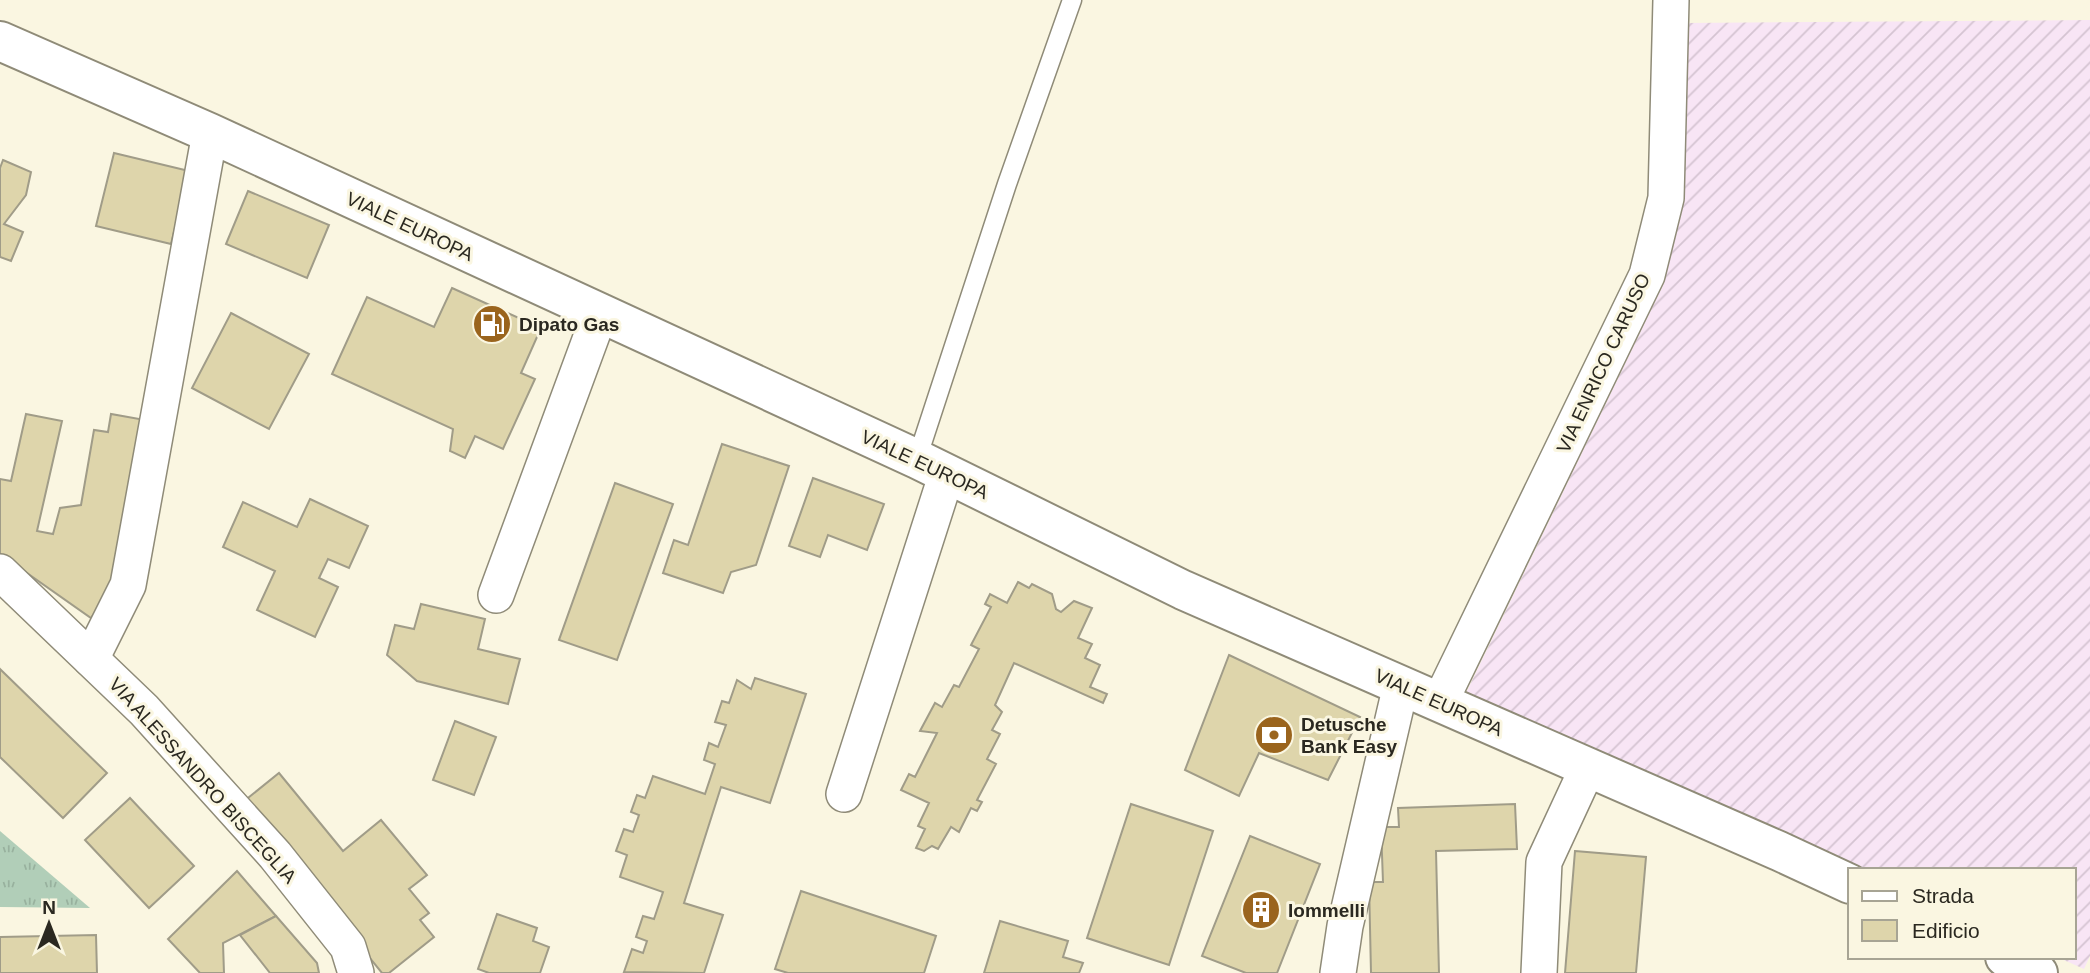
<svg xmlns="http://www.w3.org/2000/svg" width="2090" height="973" font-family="Helvetica,sans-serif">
  <defs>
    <pattern id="industrial-furrows" width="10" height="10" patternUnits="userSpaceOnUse" patternTransform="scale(1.75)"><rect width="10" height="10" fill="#f8e5f5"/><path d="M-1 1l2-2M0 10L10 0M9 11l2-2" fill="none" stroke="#d5c4d2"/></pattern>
    <pattern id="grass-tufts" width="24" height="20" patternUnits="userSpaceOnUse" patternTransform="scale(1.75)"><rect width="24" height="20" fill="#b1ceb8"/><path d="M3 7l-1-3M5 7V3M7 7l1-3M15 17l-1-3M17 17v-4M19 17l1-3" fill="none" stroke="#98b19e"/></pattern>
  </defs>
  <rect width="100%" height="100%" fill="#faf6e1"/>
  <!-- industrial -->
  <path fill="url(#industrial-furrows)" d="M2090,20V956L2084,969L2057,957H2074V870H1860L1465,695L1663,285L1683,196L1685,23Z"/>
  <!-- grass -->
  <path fill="url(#grass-tufts)" d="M0,831L90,908L0,907Z"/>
  <!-- building -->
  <g fill="#ded5ab" stroke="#a09c88" stroke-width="2">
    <path d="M114,153L189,171L171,244L96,226Z"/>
    <path d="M3,160L31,172L26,195L4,224L23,232L11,261L0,257V168Z"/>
    <path d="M248,191L329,225L307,278L226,244Z"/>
    <path d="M452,288L541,328L521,373L535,379L503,449L475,436L465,458L450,451L453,429L332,374L367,297L434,327Z"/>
    <path d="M231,313L309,354L269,429L192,388Z"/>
    <path d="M26,414L62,421L37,531L53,534L60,508L81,505L94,430L108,432L111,414L145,420L117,581L91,618L0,554V479L11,481Z"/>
    <path d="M722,444L789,466L756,565L731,572L723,593L663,573L674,540L688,545Z"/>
    <path d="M813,478L884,504L867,550L828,535L820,557L789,546Z"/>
    <path d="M615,483L673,504L617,660L559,640Z"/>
    <path d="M310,499L368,526L349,568L328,559L319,578L338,587L315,637L257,610L275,571L223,547L243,502L297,527Z"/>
    <path d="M1018,582L1029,588L1032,584L1052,594L1056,609L1061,612L1074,601L1092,608L1078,638L1092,644L1085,658L1100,665L1090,687L1107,694L1103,703L1014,663L995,705L1002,712L992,730L1000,734L987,759L996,764L977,800L982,802L977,811L971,808L959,832L951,827L938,849L932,846L924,851L916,848L925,829L918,826L929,803L901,790L909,774L915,777L937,733L920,731L935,703L942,707L954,685L959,687L979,649L971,645L991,607L985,604L990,594L1007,603Z"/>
    <path d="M421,604L485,619L478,649L520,659L508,704L417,681L387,655L395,625L414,629Z"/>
    <path d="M1229,655L1360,717L1328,780L1259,753L1239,796L1185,770Z"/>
    <path d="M0,669L107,773L63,818L0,757Z"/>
    <path d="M755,678L806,694L770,803L721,787L684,903L723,915L704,973L624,972L632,949L643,953L647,941L636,937L643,916L654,919L663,892L620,877L627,855L616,851L624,829L633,832L639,815L631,812L637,795L645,798L653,776L705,794L715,764L704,760L709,743L718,747L726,725L715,722L722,701L729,703L737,680L751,689Z"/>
    <path d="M455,721L496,737L474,795L433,780Z"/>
    <path d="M279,773L343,851L381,820L427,875L409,889L429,913L420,920L434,937L389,973H382L243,802Z"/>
    <path d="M130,798L194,866L149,908L85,840Z"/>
    <path d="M1131,804L1213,831L1169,965L1087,938Z"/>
    <path d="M1515,804L1517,849L1436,851L1439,973H1371L1369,882H1383L1381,827H1399L1398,808Z"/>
    <path d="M1250,836L1320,864L1277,973H1246L1202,956Z"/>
    <path d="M1575,851L1646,857L1636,973H1565Z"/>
    <path d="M237,871L276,916L223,943L224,973H200L168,939Z"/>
    <path d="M801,891L936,936L924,973H788L775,969Z"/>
    <path d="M497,914L537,928L533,941L549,947L540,973H489L478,969Z"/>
    <path d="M276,916L317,963L319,973H270L240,935Z"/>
    <path d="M1000,921L1068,941L1063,957L1083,963L1079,973H984Z"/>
    <path d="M96,935L97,973H0V937Z"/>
  </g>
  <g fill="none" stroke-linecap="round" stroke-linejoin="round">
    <defs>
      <path id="lane" d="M917,459L1007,184L1072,0"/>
      <g id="street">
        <path d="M0,572L144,710L275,855L348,947L356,973"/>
        <path d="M496,595L600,313"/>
        <path d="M91,659L128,585L210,133"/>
        <path d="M1440,702L1647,275L1666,198L1671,0"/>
        <path d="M844,794L947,473"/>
        <path d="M1338,973L1345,926L1401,685"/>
        <path d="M1539,973L1544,862L1588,767"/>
      </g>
      <g id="secondary">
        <path d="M0,41L210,133L917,459L1183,590L1779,851L1850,884"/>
        <path d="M2005,957L2038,973"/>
      </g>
    </defs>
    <!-- lane casing -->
    <use href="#lane" stroke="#8f8b78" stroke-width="21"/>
    <!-- street casing -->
    <use href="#street" stroke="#8f8b78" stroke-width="38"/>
    <!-- secondary casing -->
    <use href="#secondary" stroke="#8f8b78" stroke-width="42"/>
    <!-- lane -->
    <use href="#lane" stroke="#fff" stroke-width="18"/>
    <!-- street -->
    <use href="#street" stroke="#fff" stroke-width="35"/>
    <!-- secondary -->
    <use href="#secondary" stroke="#fff" stroke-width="38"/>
  </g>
  <!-- icons -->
  <defs>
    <symbol id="fuel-disc" viewBox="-11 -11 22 22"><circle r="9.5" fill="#9a641d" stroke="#faf6e1"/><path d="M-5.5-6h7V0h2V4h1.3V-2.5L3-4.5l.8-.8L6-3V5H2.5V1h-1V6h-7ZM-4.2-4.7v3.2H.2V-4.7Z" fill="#fff"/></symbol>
    <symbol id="bank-disc" viewBox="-11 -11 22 22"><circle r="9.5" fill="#9a641d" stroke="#faf6e1"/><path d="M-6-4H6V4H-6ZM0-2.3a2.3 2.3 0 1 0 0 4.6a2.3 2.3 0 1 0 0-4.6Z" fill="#fff"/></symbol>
    <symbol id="building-disc" viewBox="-11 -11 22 22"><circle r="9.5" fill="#9a641d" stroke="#faf6e1"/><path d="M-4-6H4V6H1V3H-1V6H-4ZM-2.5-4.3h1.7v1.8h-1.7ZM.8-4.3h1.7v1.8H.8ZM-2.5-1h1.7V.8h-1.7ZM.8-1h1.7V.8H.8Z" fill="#fff"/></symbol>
  </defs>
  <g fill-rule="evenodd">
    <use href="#fuel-disc" x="470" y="302" width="44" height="44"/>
    <use href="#bank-disc" x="1252" y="713" width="44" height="44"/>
    <use href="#building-disc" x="1239" y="888" width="44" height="44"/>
  </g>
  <g text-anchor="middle" stroke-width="6" stroke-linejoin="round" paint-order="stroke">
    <!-- street labels -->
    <g font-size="19" fill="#2a2820" stroke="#faf6e1">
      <text transform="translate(410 226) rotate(25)" y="7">VIALE EUROPA</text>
      <text transform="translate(1603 363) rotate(-65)" y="7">VIA ENRICO CARUSO</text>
      <text transform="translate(925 464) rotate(25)" y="7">VIALE EUROPA</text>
      <text transform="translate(1439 702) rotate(24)" y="7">VIALE EUROPA</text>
      <text transform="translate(203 780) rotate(48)" y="7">VIA ALESSANDRO BISCEGLIA</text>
    </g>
    <!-- poi labels -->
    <g font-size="19" font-weight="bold" fill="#2a2820" stroke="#faf6e1" text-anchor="start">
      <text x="519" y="331">Dipato Gas</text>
      <text x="1301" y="731">Detusche<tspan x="1301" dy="22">Bank Easy</tspan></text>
      <text x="1288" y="917">Iommelli</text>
    </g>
  </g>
  <!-- legend -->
  <rect x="1848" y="868" width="228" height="91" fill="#faf6e1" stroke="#a7a494" stroke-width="2"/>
  <rect x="1862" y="891" width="35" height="10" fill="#ffffff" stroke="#a7a494" stroke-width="2"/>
  <text x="1912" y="903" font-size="21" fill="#2a2820">Strada</text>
  <rect x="1862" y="920" width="35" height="21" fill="#ded5ab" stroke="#a7a494" stroke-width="2"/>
  <text x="1912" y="938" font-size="21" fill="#2a2820">Edificio</text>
  <!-- north arrow -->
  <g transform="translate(49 924)" stroke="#faf6e1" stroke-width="5" paint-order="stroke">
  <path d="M0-5L12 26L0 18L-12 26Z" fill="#2a2820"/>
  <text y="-10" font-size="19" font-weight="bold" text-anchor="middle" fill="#2a2820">N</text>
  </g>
</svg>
